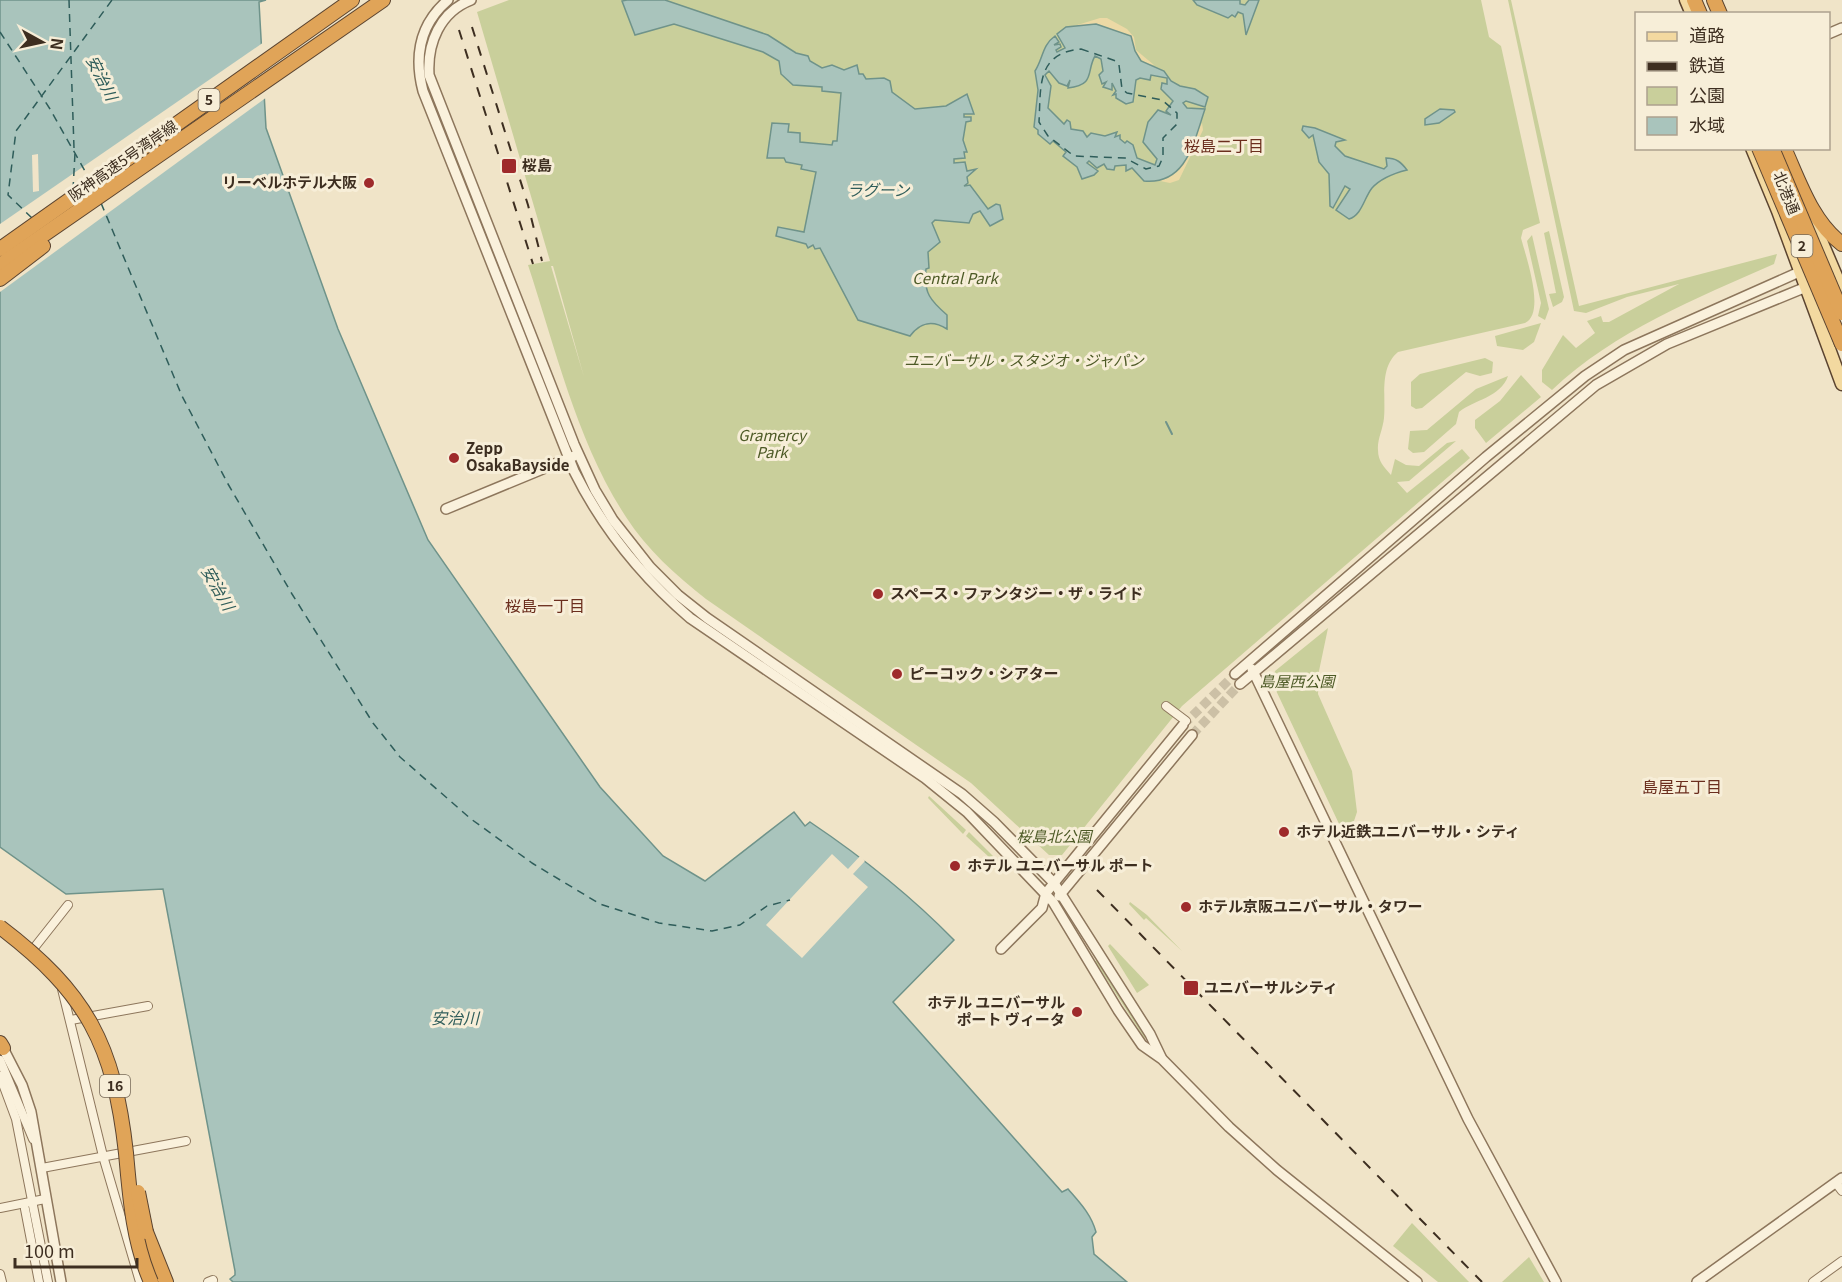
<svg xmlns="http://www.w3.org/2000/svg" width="1842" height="1282" font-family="Georgia,'Noto Sans JP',serif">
  <rect width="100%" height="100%" fill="#f0e4c8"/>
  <!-- green -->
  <g fill="#c9cf9b" fill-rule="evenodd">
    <path d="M509,0H1481L1489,37L1501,46L1540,223L1523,230L1521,238C1526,257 1546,313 1525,323L1398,352C1379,368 1386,396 1384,418C1383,429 1377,440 1378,450C1378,461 1384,467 1391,475L1395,459L1406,465L1419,466L1447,443L1456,441L1409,481L1397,482L1407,493L1462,449L1470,458L1182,706L1062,855H1049L971,783L706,599C676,575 647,550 626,517C577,442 556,350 528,265L550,261L477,12ZM551,266H553L584,377Z"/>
    <path d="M1508,0H1511L1579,306L1777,254L1774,264C1695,299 1616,330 1552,390L1542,382V370L1563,335L1576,348L1595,333L1587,321L1601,316L1603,322H1609L1679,284L1627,297L1586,313L1574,311Z"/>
    <path d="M1549,231L1564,297L1562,302L1553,307L1549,294L1556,293L1544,233Z"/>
    <path d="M1532,235L1549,309L1545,320L1538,316L1541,303L1527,241Z"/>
    <path d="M1541,323L1534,342L1523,350L1497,346L1495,336Z"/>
    <path d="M1485,358L1493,362L1492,373L1480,376L1466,372L1422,408L1416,409L1411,406V382L1420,374Z"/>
    <path d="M1521,375L1541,397L1486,443L1475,428V420L1500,401Z"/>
    <path d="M1508,376C1501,397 1474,400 1459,412L1456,424L1424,452L1413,453L1408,449L1410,431L1427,430L1476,389Z"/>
    <path d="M1328,628L1319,671L1318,694L1352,771L1357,812L1354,821L1341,828L1272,682L1275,671Z"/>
    <path d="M929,796L966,830L963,834L928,798Z"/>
    <path d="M969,832L993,856L989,857L966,836Z"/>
    <path d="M1130,902L1147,915L1182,951L1146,918L1144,920L1129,904Z"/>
    <path d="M1110,944L1149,985L1137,993L1108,946Z"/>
    <path d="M1098,960L1146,1035L1145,1039L1095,961Z"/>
    <path d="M1412,1223L1469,1282H1438L1393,1246Z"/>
    <path d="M1529,1257L1544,1282H1502Z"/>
  </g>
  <!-- sand -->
  <g fill="#ecd9a5">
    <path d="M1100,18H1107L1127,29L1134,37L1136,50L1154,65C1138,63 1135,51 1131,36L1096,24L1074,26Z"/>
    <path d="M1202,123L1203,130L1179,180L1170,183L1160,181C1185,173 1190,144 1202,123Z"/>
  </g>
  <!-- water -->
  <g fill="#a9c4bc" stroke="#6f938a" stroke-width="1.5" fill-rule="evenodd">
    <path d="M0,0H266L259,2L266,128L338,329L428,540L600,787L663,856L705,881L794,812L805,826L810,822C862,857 910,895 954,940L893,1002L1062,1192L1068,1189C1080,1203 1091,1214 1096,1232L1092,1237L1094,1254L1127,1282H233L230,1279L235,1275V1271L163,889L66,894L0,847Z"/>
    <path d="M627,0H665L768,35L796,53L808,56L810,61L822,68L832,65L844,70L857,65L859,74H863L866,79L884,78L890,81L892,92L915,109L946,106L967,94L974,114H964V117H971V121L966,122L963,140L967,152H964L965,158L954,159V163L965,162L967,171L976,169L967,177L968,183L964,186L970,185L988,209L996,204L1000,205L1003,219L990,226L980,211L973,214L969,223L935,220L932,223L940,242L928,252L929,268L926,269C923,293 931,301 947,315V329C933,320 920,322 910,336L858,320L820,248L815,249L813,245L808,248L806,244L776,236L778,227L804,232L816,172L801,169L802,165L786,162L784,158H767L772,123L789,124L788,132L800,133V142L832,145L833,141H837L841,93L822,91V87L793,85L781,74L779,61L763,52L674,24L635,35L622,1Z"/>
    <path d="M1193,0H1240V4L1245,5L1249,0H1259L1246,35L1243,14L1238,12L1235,17L1232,15L1228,18L1197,5Z"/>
    <path d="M1096,24L1131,36L1135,51L1141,61L1164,71L1171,81L1180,86L1195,89L1208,97L1205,107L1186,101L1183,103L1187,108L1205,109C1194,141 1187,185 1144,181L1132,168L1126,171V165L1115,166L1114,170L1107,169L1104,164L1097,168L1089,161L1087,163L1098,171L1094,175L1082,179L1077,167L1063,156L1066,152L1053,141L1050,144L1038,134V130L1034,127L1038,90L1035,71C1043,59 1042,45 1055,36L1059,42L1054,45L1060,44L1061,47L1056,50L1057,52L1065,48L1057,34L1066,27ZM1095,56L1101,59L1103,71L1099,75L1102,84L1106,82L1103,87L1112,90V83L1116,91L1113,95L1116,94V98L1126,104L1133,102L1136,80L1140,78L1150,80L1151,75L1167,78V84L1162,83L1161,89L1173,101L1166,111L1171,115L1158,110L1148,122L1143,142L1157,159L1155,165L1137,158L1133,145L1127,141L1125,143L1120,139V135L1115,137L1117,132L1105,136L1091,133L1087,137L1083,131L1071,129L1070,122L1067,120L1064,124L1048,108L1051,86L1045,75L1049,71L1059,83L1067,86L1070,80L1068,88C1096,85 1086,71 1095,56Z"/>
    <path d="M1440,109L1454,110L1455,112L1439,123L1425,125V119Z"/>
    <path d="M1303,126L1315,128L1345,140L1336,142L1335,146L1345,156L1384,169L1387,166L1386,158C1396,158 1401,162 1407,170C1395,173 1381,178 1372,188C1364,198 1362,215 1349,219L1336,210L1350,189L1345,186L1333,208L1330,206L1329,174L1319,162L1313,135L1309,138L1302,130Z"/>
  </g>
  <!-- pier -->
  <g fill="#f0e4c8">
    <path d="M264,42L267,97L0,292V224Z"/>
    <path d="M38,154L39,191L33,192L32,155Z"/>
    <path d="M832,854L848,869L860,856L863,858L865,861L853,874L868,887L802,958L766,925Z"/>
  </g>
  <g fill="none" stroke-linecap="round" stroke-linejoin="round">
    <!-- stream -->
    <path stroke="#6f938a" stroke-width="2" d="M1166,422L1172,434"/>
    <!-- ferry -->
    <g stroke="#2f5d5a" stroke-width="1.5" stroke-dasharray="8 6" stroke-linecap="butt">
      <path d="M69,0L74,148"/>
      <path d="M0,32L50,109L90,180"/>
      <path d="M1081,49L1116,61L1119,65L1122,89L1127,93L1162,100L1177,113V124L1163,138V157L1159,166L1146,169L1125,158L1074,156L1048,136L1039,122C1041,87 1036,53 1081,49Z"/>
      <path d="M73,190L75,153"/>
      <path d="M101,203L182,396L228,484L292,594L373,723L400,757L471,819L532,863L600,904L659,923L712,931L740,925L767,906L790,900"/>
      <path d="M32,218L8,195L16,131L112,0"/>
    </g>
    <!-- tertiary-tunnel -->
    <g stroke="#ccc0a6" stroke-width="9" stroke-dasharray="9 4.5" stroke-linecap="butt">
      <path d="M1183,725L1235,674"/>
      <path d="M1192,735L1240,684"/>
    </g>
    <defs>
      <g id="minor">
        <path d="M1166,706L1186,721"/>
        <path d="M34,948L68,905"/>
        <path d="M62,989L103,1156L140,1282"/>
        <path d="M71,1020L148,1006"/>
        <path d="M0,1060L33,1139"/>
        <path d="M0,1076L16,1119L48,1282"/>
        <path d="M42,1168L186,1141"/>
        <path d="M1836,1183L1842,1191"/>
        <path d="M0,1208L45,1199"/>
        <path d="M25,1209L39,1282"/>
        <path d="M0,1274L2,1282"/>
        <path d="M208,1282L213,1280"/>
        <path d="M1813,1282L1842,1261"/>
      </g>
      <g id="tertiary">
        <path d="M448,0C420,24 414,56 423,91L574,471C603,529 641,576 690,618L925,778L967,812L1053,902L1118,1010L1142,1045L1162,1059L1229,1127L1277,1170L1417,1282"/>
        <path d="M471,0C440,12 427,43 429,75L574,444L595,490L613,520L650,567L678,595L707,618L962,794L994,822L1054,883L1150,1034L1161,1057"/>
        <path d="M1828,34L1842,28"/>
        <path d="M446,509L574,456"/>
        <path d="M1252,669L1468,1119L1556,1282"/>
        <path d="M1235,674L1486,457L1585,376L1624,350L1806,269"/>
        <path d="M1240,684L1596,385L1667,344L1811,285"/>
        <path d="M1059,896L1192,735"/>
        <path d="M1001,949L1042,908L1046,893L1054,883L1183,725"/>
        <path d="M3,1048L22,1085L31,1112L61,1282"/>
        <path d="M1697,1282L1842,1178"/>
      </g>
      <g id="primary">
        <path d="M1686,0L1692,14"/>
        <path d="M1752,148L1778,211L1842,384"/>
        <path d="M1807,208L1842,290"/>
      </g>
      <g id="motorway">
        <path d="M1694,0L1700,14"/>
        <path d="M1714,0L1720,14"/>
        <path d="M1784,148C1799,181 1812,222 1842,244"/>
        <path d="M0,249L352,0"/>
        <path d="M0,265L383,0"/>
        <path d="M0,279L43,246"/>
        <path d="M0,1043L3,1048"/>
        <path d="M146,1232L166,1282"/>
      </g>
    </defs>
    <!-- minor casing -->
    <use href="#minor" stroke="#8d765c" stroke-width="10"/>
    <!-- tertiary casing -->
    <use href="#tertiary" stroke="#8d765c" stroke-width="12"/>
    <!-- primary casing -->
    <use href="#primary" stroke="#5b4430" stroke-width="15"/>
    <!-- motorway casing -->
    <use href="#motorway" stroke="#5b4430" stroke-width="16"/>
    <!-- minor -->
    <use href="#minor" stroke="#faf1dc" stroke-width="8"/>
    <!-- tertiary -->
    <use href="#tertiary" stroke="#faf1dc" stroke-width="9"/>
    <!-- primary -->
    <use href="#primary" stroke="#f3d9a0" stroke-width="12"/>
    <!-- motorway -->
    <use href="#motorway" stroke="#e0a458" stroke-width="14"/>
    <!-- rail -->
    <g stroke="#3d2e20" stroke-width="2" stroke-dasharray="10 10" stroke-linecap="butt">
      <path d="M472,27L528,205L542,261"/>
      <path d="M459,30L533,264"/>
      <path d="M1097,890L1482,1282"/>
    </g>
    <defs>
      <g id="motorway-bridge">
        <path d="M1759,148L1842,344"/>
        <path d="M1772,148L1842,313"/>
        <path d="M0,927C87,993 114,1045 126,1153C130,1197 133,1241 151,1282"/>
        <path d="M138,1192L146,1232"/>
      </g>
    </defs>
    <!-- motorway-bridge casing -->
    <use href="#motorway-bridge" stroke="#5b4430" stroke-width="16" stroke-linecap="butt"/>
    <!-- motorway-bridge -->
    <use href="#motorway-bridge" stroke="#e0a458" stroke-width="14"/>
  </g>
  <!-- markers -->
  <g fill="#9e2a2b" stroke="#f7eed8" stroke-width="2">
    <rect x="501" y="158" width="16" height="16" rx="3"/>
    <circle cx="369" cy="183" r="6"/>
    <circle cx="454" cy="458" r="6"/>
    <circle cx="878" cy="594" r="6"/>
    <circle cx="897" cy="674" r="6"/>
    <circle cx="1284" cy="832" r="6"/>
    <circle cx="955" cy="866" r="6"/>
    <circle cx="1186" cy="907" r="6"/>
    <rect x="1183" y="980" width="16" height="16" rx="3"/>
    <circle cx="1077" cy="1012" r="6"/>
  </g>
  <g text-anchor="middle" stroke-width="6" stroke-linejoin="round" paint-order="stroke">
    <!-- shield labels -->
    <g fill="#f7eed8" stroke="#756857" stroke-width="1.5">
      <rect x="198.5" y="89" width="21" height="22" rx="4.5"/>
      <rect x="1791.5" y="235" width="21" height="22" rx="4.5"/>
      <rect x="100" y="1075" width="30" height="22" rx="4.5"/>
    </g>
    <g font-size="14" font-weight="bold" fill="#3d2e20">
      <text x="209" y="105">5</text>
      <text x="1802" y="251">2</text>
      <text x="115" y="1091">16</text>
    </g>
    <!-- street labels -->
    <g font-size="15" fill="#3d2e20" stroke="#f7eed8">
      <text transform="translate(123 161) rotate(-35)" y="5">阪神高速5号湾岸線</text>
      <text transform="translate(1786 193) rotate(68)" y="5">北港通</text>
    </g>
    <!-- poi labels -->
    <g font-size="15" font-weight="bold" fill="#3d2e20" stroke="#f7eed8" text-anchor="start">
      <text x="522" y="171">桜島</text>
      <text x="357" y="188" text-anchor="end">リーベルホテル大阪</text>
      <text x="466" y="454">Zepp<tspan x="466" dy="17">OsakaBayside</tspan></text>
      <text x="890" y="599">スペース・ファンタジー・ザ・ライド</text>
      <text x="909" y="679">ピーコック・シアター</text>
      <text x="1296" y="837">ホテル近鉄ユニバーサル・シティ</text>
      <text x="967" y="871">ホテル ユニバーサル ポート</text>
      <text x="1198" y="912">ホテル京阪ユニバーサル・タワー</text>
      <text x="1204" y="993">ユニバーサルシティ</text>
      <text x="1065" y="1008" text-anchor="end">ホテル ユニバーサル<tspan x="1065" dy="17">ポート ヴィータ</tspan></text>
    </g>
    <!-- park labels -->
    <g font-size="15" font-style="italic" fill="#4d5a26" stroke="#f7eed8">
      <text x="955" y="284">Central Park</text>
      <text x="1024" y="366">ユニバーサル・スタジオ・ジャパン</text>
      <text x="772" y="441">Gramercy<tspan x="772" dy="17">Park</tspan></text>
      <text x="1297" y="687">島屋西公園</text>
      <text x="1054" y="842">桜島北公園</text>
    </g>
    <!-- water labels -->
    <g font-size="16" font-style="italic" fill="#2f5d5a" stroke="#f7eed8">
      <text transform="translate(102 78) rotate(63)" y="6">安治川</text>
      <text x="878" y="196">ラグーン</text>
      <text transform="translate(218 588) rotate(60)" y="6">安治川</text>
      <text x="455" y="1024">安治川</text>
    </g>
    <!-- neighbourhood labels -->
    <g font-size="16" fill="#6b2e1e" stroke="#f7eed8">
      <text x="1224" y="152">桜島二丁目</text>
      <text x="545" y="612">桜島一丁目</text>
      <text x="1682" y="793">島屋五丁目</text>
    </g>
  </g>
  <!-- legend -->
  <rect x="1635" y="12" width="195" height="138" fill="#f7eed8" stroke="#ada18e" stroke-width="1.5"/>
  <rect x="1647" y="32" width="30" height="9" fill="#f3d9a0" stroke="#ada18e" stroke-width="1.5"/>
  <text x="1689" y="42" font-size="18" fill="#3d2e20">道路</text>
  <rect x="1647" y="62" width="30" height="9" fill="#3d2e20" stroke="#ada18e" stroke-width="1.5"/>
  <text x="1689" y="72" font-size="18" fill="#3d2e20">鉄道</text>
  <rect x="1647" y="87" width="30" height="18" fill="#c9cf9b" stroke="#ada18e" stroke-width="1.5"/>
  <text x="1689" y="102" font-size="18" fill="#3d2e20">公園</text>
  <rect x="1647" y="117" width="30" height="18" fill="#a9c4bc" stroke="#ada18e" stroke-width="1.5"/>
  <text x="1689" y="132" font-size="18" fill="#3d2e20">水域</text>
  <!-- north arrow -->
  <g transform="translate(42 42) rotate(98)" stroke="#f7eed8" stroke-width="4.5" paint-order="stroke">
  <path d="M0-4.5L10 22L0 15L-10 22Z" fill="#3d2e20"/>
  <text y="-9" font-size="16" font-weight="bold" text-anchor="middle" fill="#3d2e20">N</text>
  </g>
  <!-- scale -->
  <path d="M15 1258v9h122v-9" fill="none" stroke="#3d2e20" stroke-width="3"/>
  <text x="24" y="1258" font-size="18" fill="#3d2e20" stroke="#f7eed8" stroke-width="4.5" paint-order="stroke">100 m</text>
</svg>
